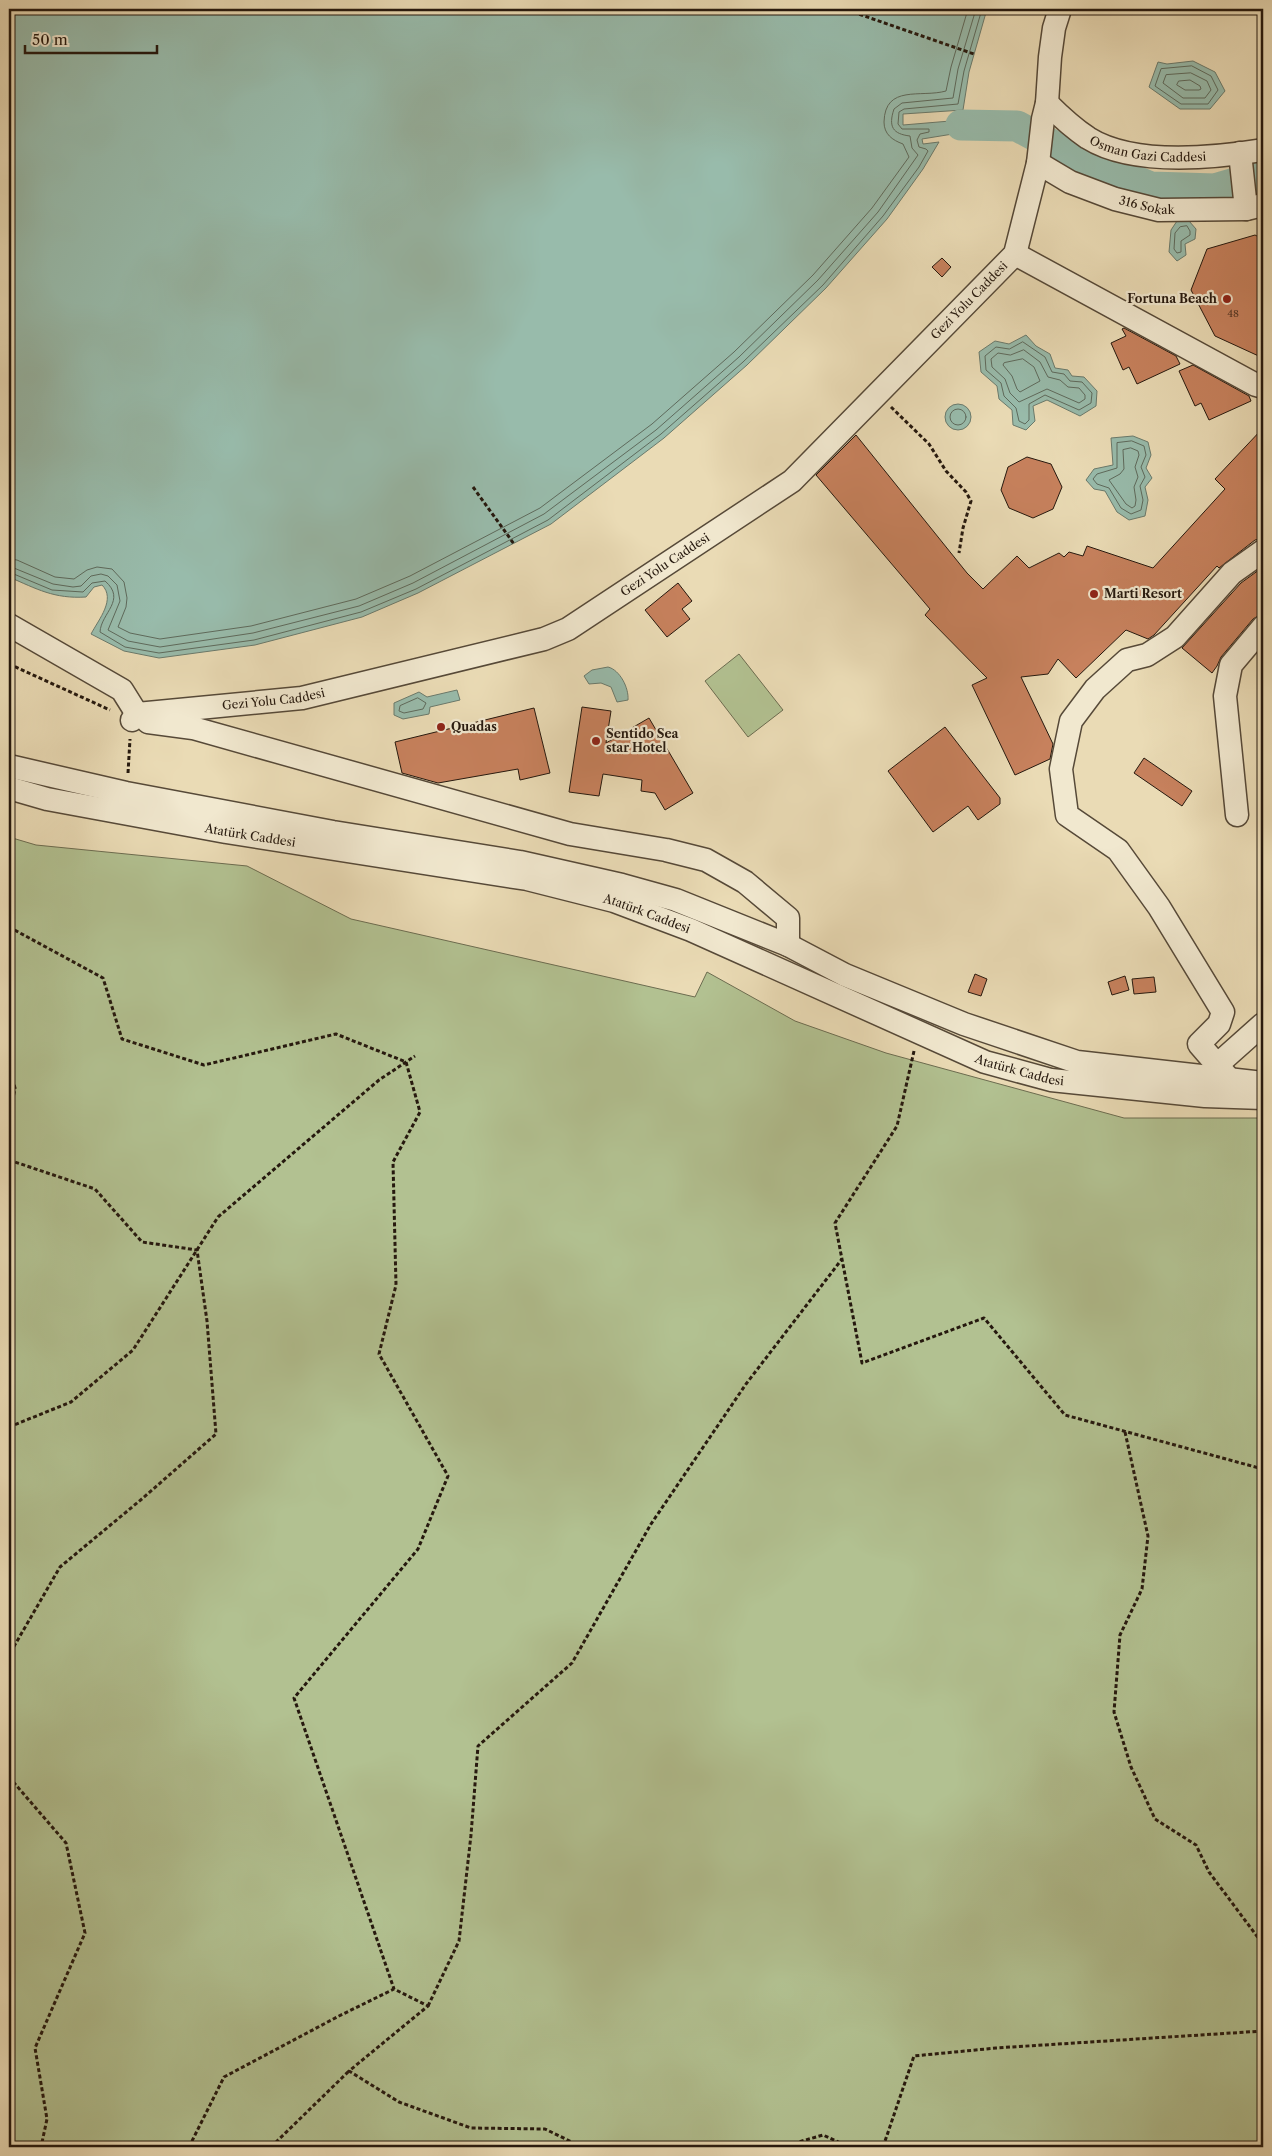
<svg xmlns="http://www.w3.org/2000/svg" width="1272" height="2156" font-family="'Libre Caslon Text',serif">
  <rect width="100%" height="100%" fill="#eadbb5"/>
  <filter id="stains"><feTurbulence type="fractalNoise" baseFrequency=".004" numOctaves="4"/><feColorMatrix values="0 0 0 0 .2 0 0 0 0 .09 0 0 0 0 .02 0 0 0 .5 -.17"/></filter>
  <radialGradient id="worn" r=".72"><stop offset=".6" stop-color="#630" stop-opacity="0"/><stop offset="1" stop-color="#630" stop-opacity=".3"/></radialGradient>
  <!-- green -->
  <g fill="#b2c191" stroke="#6c6c50">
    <path d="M739,654L783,710L748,737L705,681Z"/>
    <path d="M9,837L36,845L247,866L351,919L695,997L707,972L795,1021L886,1053L1124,1118H1263V2147H9Z"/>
  </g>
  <!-- water -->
  <g fill="#98bbab" stroke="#6a7a6c">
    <path d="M9,9H987L969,72L963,110L903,114V125L962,120L959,133L922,139L923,144L939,142L923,169L887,219L826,288L747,365L664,438L551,524L418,593L362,617L255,645L159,658L124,651L91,634C99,619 116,599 102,585L94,587L86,597C54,599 37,589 9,577Z"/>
    <path d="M1193,61L1215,72L1225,91L1210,109H1180L1149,87L1158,62L1167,64Z"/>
    <path d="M1177,221H1189L1196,229L1195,239L1185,244L1186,255L1177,261L1169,252L1171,230Z"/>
    <path d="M1026,335L1036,346L1050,354L1055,368L1068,370L1072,376L1084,377L1097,391L1096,406L1080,416L1047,400L1033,406L1035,421L1026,430L1013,425L1012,410L999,399L997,386L981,372L979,352L995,341L1009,344Z"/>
    <circle cx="958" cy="417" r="13"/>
    <path d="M1133,436L1148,442L1151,455L1146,468L1152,478L1145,487L1148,500L1145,516L1129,520L1117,512L1105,491L1094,489L1086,480L1094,469L1113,465L1111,438Z"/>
    <path d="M608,667C620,670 629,688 628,700L617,702L611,687L601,683L589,684L584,676L592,670Z"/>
    <path d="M457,690L460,700L430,707L429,714L403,719L394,715V703L419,692L427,697Z"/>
  </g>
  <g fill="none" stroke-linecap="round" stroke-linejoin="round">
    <!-- shore -->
    <g stroke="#5e6a5c" stroke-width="1">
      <path d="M1192,66L1211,76L1218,90L1208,104H1181L1155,86L1161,69Z"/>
      <path d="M1191,73L1207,81L1211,90L1205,98H1183L1163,83L1166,75Z"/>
      <path d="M1179,81L1190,80L1200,86L1201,89L1199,90H1185L1177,85Z"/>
      <path d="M1187,226L1190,231V235L1181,241V252L1177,253L1174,249L1175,233L1180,227Z"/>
      <path d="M1023,342L1045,357L1052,372L1064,374L1070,381L1082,382L1092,393L1091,403L1079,410L1045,395L1029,404V420L1025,424L1019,421L1016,408L1004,396L1001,383L986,370L985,356L996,347L1009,349Z"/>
      <path d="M1024,350L1040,362L1048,377L1060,380L1068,387L1079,388L1085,395V399L1079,403L1047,389L1019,402L1010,393L1005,379L992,367L991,359L998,353L1010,355Z"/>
      <path d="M1023,359L1034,367L1040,381L1020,392L1017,389L1012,376L1003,365L1004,363Z"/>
      <circle cx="958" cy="417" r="8"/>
      <path d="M1132,441L1144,446L1146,455L1141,467L1145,477L1140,486L1143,500L1141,510L1131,514L1121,508L1109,488L1097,484L1093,479L1097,474L1117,468V443Z"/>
      <path d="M1131,448L1138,451L1139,455L1135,467L1138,477L1134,487L1136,500L1135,506L1132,508L1126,504L1109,480L1120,474L1124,469L1123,450Z"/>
      <path d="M9,559L17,560L55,577L74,579L87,570L97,567L112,569L124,582L127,598L126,607L118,627L130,633L160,639L251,626L356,599L410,576L540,508L652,424L734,352L813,275L872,208L909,157L903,144C892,140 884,134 884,122C885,84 921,98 946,91L951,67L968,9"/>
      <path d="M9,566L53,584L73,587L81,586L91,576L101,574L108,576L117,585L120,601L108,630L128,641L160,647L253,633L359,606L413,583L544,514L656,430L739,357L818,280L878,212L918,155L912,148L910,136C893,134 888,127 894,109L902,103L953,98L958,69L976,9"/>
      <path d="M9,572L52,590L83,592L92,583L105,581C127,600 101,613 100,632L125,647L159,653L254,640L361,612L416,589L548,520L661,434L743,362L823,285L883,216L919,167L928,151L926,149L919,147L917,140L920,134L929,132V129H902L898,124L899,112L904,109L958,104L964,71L982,9"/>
      <path d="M418,698L426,703L423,709L404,713L399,711L400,706Z"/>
    </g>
    <!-- river -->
    <path stroke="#98bbab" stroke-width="31" d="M961,125L1017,126L1067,153L1151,187L1215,189L1263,175"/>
  </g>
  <!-- building -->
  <g fill="#c7815d" stroke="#25180e">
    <path d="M1255,235L1263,239V358L1215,336L1191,290L1207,249Z"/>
    <path d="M942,258L951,267L942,277L932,267Z"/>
    <path d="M1124,328L1176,356L1180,364L1137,384L1129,367L1123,370L1111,343L1126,336L1122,329Z"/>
    <path d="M1193,365L1249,396L1251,401L1209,420L1201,403L1195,406L1179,371Z"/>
    <path d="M1263,428V538L1255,540L1219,568L1217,566L1154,635L1148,639L1126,630L1076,678L1058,659L1048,674L1021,677L1053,744L1050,759L1015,775L972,685L987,678L925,615L930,609L816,475L856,435L967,573L983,589L1017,556L1029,568L1059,553L1064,557L1069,552L1083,556L1087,546L1153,568L1225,489L1215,479Z"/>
    <path d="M1027,457L1051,464L1062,487L1053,509L1033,518L1009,508L1001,490L1008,467Z"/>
    <path d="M1263,567V613L1253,619L1221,657L1217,666L1212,673L1182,648L1241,583Z"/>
    <path d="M678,583L692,601L682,609L690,619L667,637L645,610Z"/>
    <path d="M582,707L611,711L606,743L649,718L693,793L665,810L655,793L641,791L642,780L603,774L599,796L569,792Z"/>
    <path d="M534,708L550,773L520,780L518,769L438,783L402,773L395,742Z"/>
    <path d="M945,727L1000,798V804L978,820L968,806L933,832L888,771Z"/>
    <path d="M1144,758L1192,791L1182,806L1134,773Z"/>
    <path d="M975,974L987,979L981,996L968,992Z"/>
    <path d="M1125,976L1129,990L1112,995L1108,982Z"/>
    <path d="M1154,977L1156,992L1134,994L1132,979Z"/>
  </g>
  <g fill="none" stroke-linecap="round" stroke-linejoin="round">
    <defs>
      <g id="minor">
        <path id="s1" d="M1047,103C1060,116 1073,128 1088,138C1133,166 1213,158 1263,150"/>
        <path d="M1240,153L1246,209"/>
        <path id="s2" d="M1038,163L1070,182L1115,199L1159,210L1246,209L1263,205"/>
        <path d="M1015,254L1256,385L1263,387"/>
        <path d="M9,625L122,690L137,714"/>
        <path id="s3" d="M132,720L137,714L302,698L544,639L568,629L792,481L1015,254L1038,163L1043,119L1047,103L1050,57L1054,28L1060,9"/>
        <path d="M148,722L193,728L570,834L666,850L706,860L745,882L788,918V945"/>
        <path d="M9,766L126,793L333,832L520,862L622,885L676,900L788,945L845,975L964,1024L1077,1062L1263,1083"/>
        <path id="s4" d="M9,788L47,799L226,832L527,879L614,901L691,930L985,1062L1051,1080L1205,1096L1263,1098"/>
        <path d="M1237,815L1225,696L1231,665L1263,627"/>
        <path d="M1217,1065L1263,1024"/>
        <path d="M1230,1080L1199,1044L1219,1024L1223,1012L1159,907L1118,850L1067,815L1061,769L1071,721L1095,689L1127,660L1147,655L1175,637L1232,573L1263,551"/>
      </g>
    </defs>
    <!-- minor casing -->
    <use href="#minor" stroke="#564938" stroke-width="25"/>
    <!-- path -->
    <g stroke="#25180e" stroke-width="3" stroke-dasharray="4 2.5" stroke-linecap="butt">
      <path d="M847,10L974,54"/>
      <path d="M891,407L929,444L946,471L966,492L971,501L963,528L959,553"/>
      <path d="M473,487L514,544"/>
      <path d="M9,664L110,710"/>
      <path d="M128,773L130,739"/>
      <path d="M9,927L103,978L122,1039L204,1065L336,1034L406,1062L420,1112L393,1162L396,1285L379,1354L448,1476L418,1549L294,1698L394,1989"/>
      <path d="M914,1051L897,1126L835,1223L862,1363L984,1318L1065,1415L1259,1468L1263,1466"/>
      <path d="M9,1066L15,1088L9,1120"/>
      <path d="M9,1160L95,1189L142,1242L197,1250L207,1321L216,1434L143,1498L60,1567L9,1655"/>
      <path d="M9,1427L71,1402L133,1350L218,1217L379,1080L415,1056"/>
      <path d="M1125,1432L1148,1536L1142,1589L1120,1635L1114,1712L1131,1767L1155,1819L1196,1845L1209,1872L1259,1939L1263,1940"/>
      <path d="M9,1777L66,1843L85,1933L35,2048L47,2119L41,2147"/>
      <path d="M428,2006L459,1941L471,1835L478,1746L572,1663L651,1524L746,1384L842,1259"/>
      <path d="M189,2147L224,2077L339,2016L394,1989L428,2006L349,2071L399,2102L471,2128L545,2129L582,2147"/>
      <path d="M271,2147L349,2071"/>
      <path d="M781,2147L823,2135L849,2147"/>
      <path d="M883,2147L914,2056L996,2048L1263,2031"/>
    </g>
    <!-- minor -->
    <use href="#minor" stroke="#f1e8cf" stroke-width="22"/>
  </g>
  <!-- markers -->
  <g fill="#8f2418" stroke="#f1e8cf" stroke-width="2">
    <circle cx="1227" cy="299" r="5"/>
    <circle cx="1094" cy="594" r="5"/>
    <circle cx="441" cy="727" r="5"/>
    <circle cx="596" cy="741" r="5"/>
  </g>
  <g text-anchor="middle" stroke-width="4.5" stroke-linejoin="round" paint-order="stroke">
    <!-- number labels -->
    <g font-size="10" fill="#4e3222">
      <text x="1233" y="317">48</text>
    </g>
    <!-- street labels -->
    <g font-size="12" fill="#25180e" stroke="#f1e8cf">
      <text dy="4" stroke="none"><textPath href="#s1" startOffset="116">Osman Gazi Caddesi</textPath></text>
      <text dy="4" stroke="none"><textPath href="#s2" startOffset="118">316 Sokak</textPath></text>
      <text dy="4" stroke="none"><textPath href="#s3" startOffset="970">Gezi Yolu Caddesi</textPath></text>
      <text dy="4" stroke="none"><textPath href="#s3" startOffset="565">Gezi Yolu Caddesi</textPath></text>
      <text dy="4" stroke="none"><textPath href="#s3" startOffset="145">Gezi Yolu Caddesi</textPath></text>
      <text dy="4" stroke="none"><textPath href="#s4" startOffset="246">Atatürk Caddesi</textPath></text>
      <text dy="4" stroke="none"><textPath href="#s4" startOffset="651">Atatürk Caddesi</textPath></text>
      <text dy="4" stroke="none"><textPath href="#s4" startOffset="1056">Atatürk Caddesi</textPath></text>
    </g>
    <!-- poi labels -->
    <g font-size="12" font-weight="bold" fill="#25180e" stroke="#f1e8cf" text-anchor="start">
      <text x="1217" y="303" text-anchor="end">Fortuna Beach</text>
      <text x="1104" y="598">Marti Resort</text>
      <text x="451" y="731">Quadas</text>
      <text x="606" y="738">Sentido Sea<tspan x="606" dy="14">star Hotel</tspan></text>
    </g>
  </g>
  <!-- margin -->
  <rect width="1272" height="2156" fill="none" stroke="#eadbb5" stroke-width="30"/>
  <rect x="10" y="10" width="1252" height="2136" fill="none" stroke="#25180e" stroke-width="2.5"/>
  <rect x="15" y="15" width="1242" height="2126" fill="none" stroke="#25180e"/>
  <!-- scale -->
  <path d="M25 45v8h132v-8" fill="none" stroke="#25180e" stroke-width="2.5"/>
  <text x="32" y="45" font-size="15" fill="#25180e" stroke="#f1e8cf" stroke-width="4" paint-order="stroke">50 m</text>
  <rect width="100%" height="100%" filter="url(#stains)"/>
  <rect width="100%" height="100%" fill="url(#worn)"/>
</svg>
